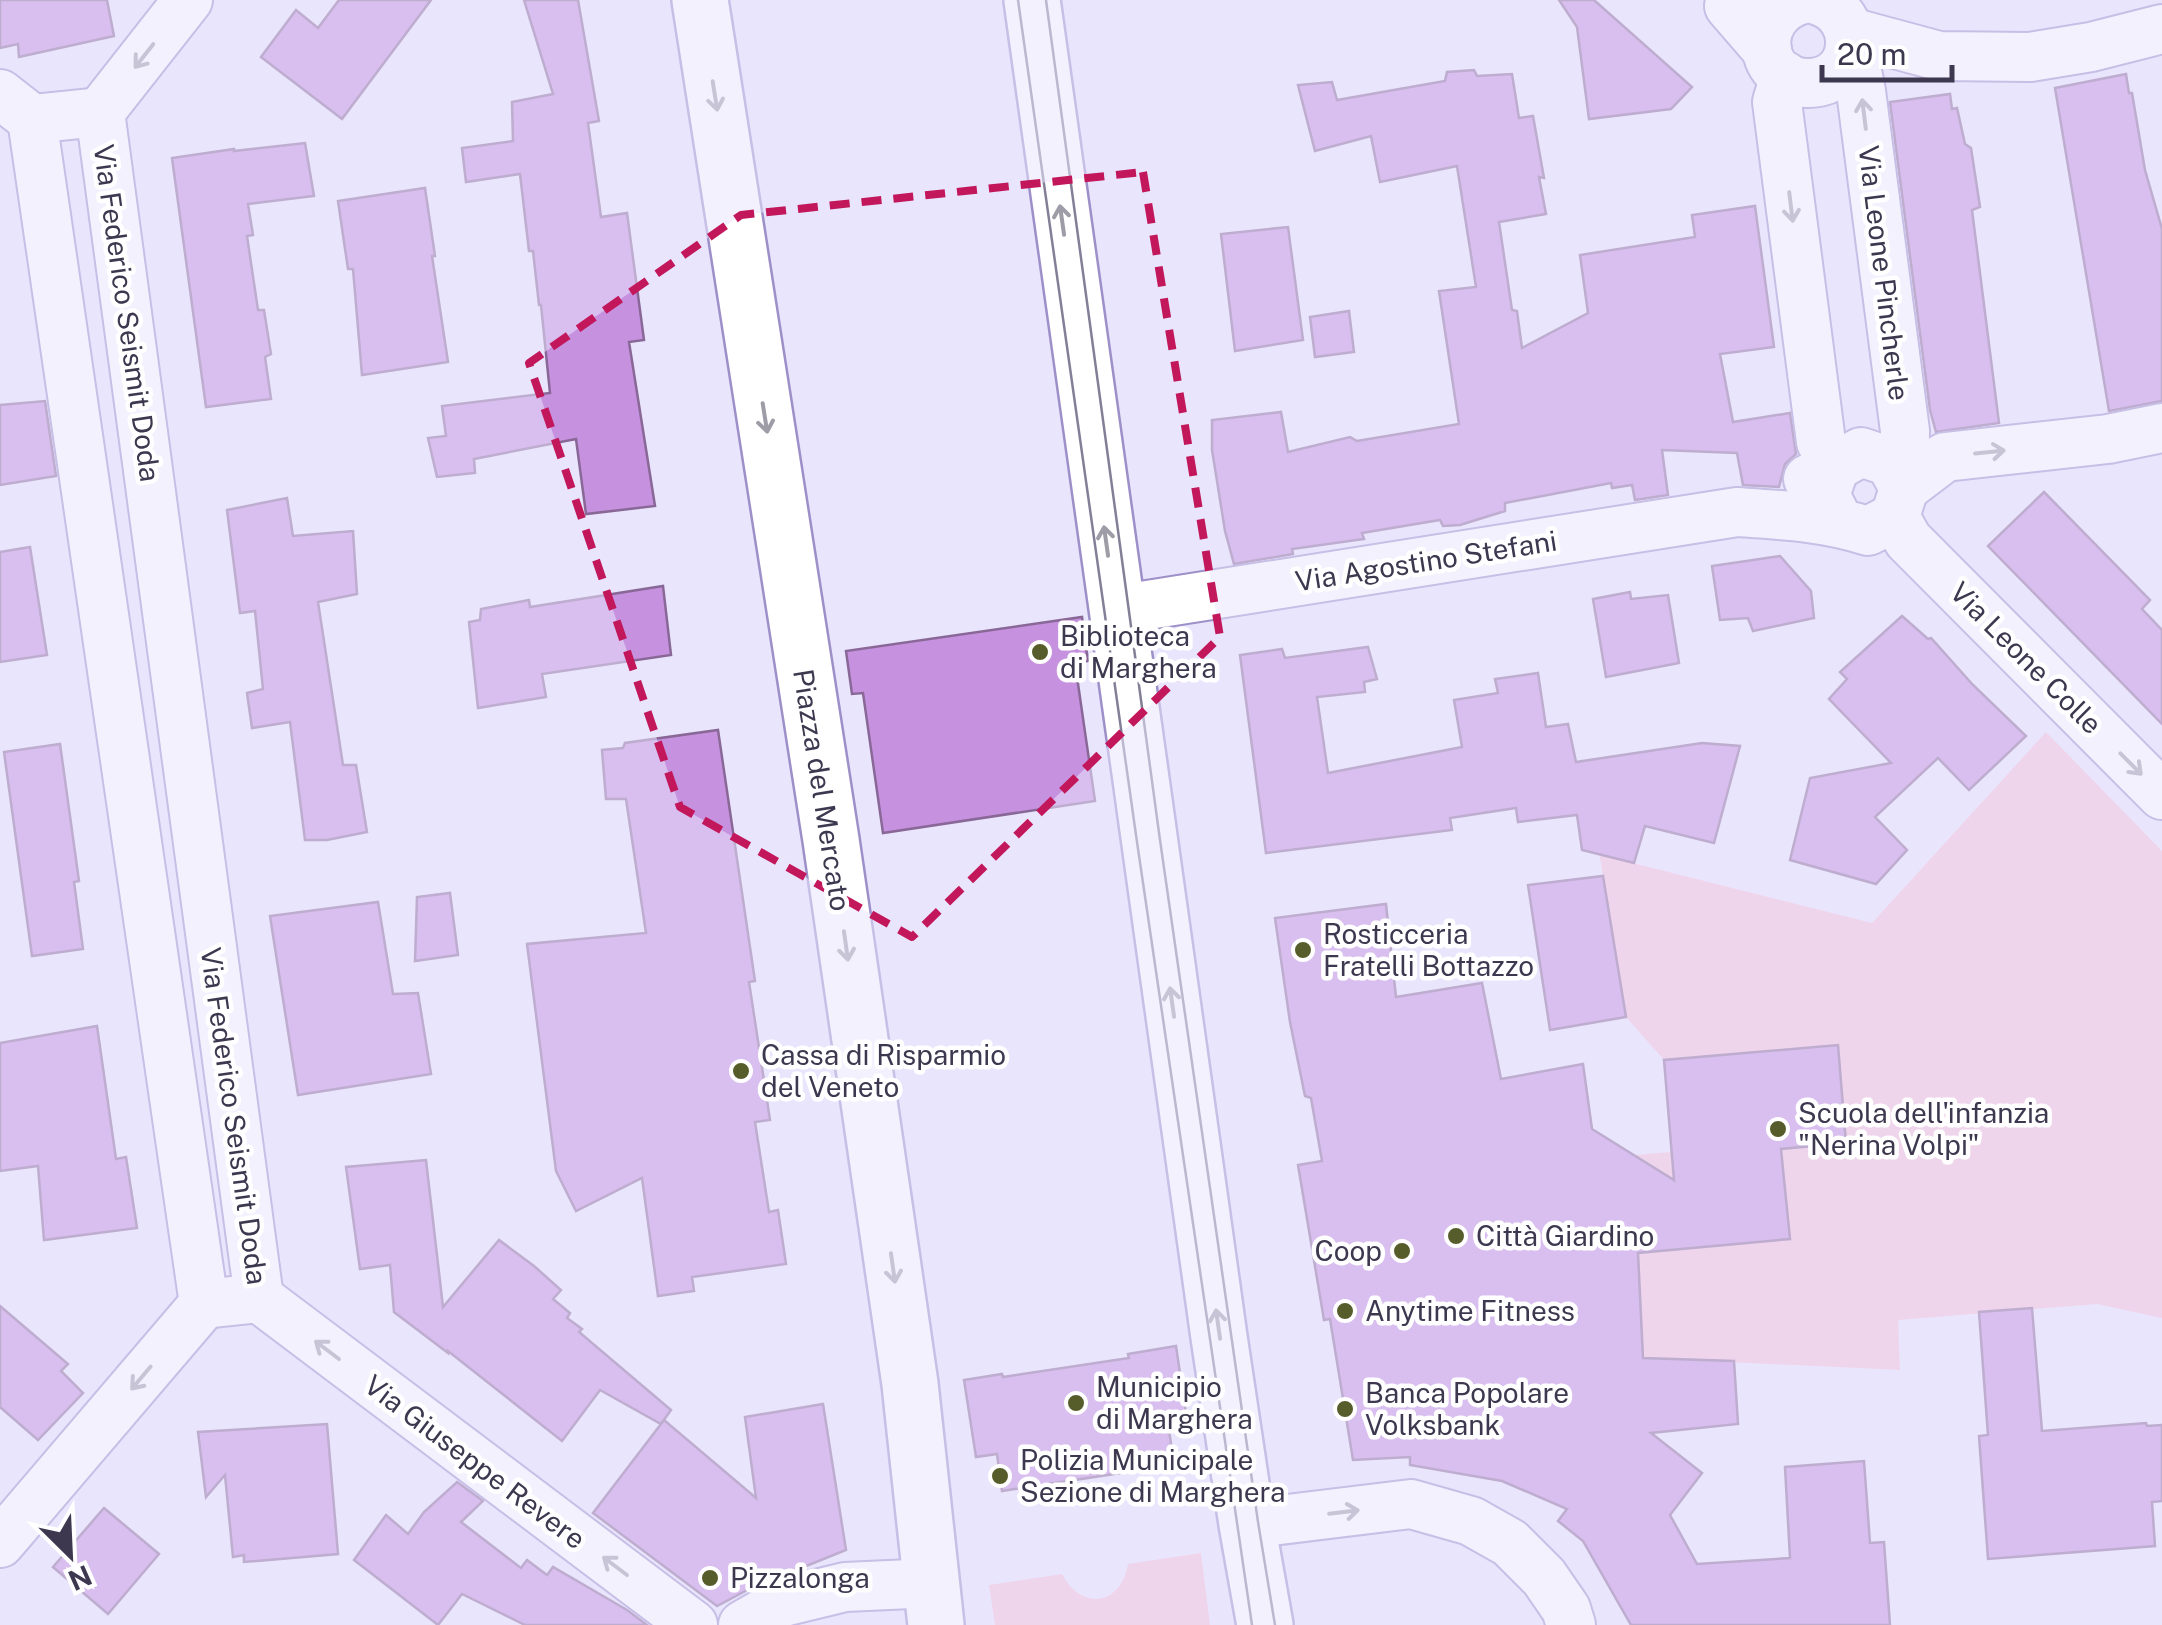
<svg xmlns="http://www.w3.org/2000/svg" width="2162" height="1625" font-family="'Public Sans',sans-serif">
  <rect width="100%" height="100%" fill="#e9e5fd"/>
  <!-- green -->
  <g fill="#f7c0d4">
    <path d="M2046,732L2162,851V1318L2097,1304L1898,1320L1900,1370L1643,1358L1634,1155L1672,1152L1680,1249L1789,1239L1786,1198L1762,1150L1838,1046L1664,1060L1626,1017L1599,851L1605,856L1872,923Z"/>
    <path d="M1201,1553L1210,1625H995L989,1585L1062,1574C1081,1611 1121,1606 1128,1564Z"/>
  </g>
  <!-- building -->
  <g fill="#c691de" stroke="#896898" stroke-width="2.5">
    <path d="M0,0H107L114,36L19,57L18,44L0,48Z"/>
    <path d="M339,0H431L342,119L261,57L296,10L318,28Z"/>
    <path d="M524,0H578L599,121L588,123L601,217L627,213L644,340L629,342L655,506L586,514L576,439L474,459L475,473L437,477L428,438L446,436L442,406L550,393L541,305H539L533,251H529L520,174L466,182L462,148L513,141L512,102L553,94Z"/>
    <path d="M1559,0H1594L1692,87L1671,109L1589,119L1577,27Z"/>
    <path d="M1474,70L1477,76L1512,74L1519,118L1533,116L1544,178L1539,177L1546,214L1499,222L1512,310L1517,311L1522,348L1588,313L1580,255L1695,237L1692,215L1755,206L1774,347L1720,354L1733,422L1790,413L1796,454L1785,464L1779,487L1743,485L1737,453L1662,450L1668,495L1635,500L1632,485L1612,488L1611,483L1505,503V511L1460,525L1443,526L1440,520L1362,533L1364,539L1292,549L1293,554L1234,564L1225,531L1212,450V420L1281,412L1288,452L1350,437L1357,441L1459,424L1439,291L1476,287L1457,166L1380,182L1371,136L1315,151L1298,85L1332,82L1337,100L1445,81L1447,72Z"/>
    <path d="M2126,74L2129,93H2132L2145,170L2162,229V401L2109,411L2055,88Z"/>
    <path d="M1950,94L1952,109L1957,108L1965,144L1971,148L1980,207L1972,210L1999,423L1936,432L1930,410L1890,102Z"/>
    <path d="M305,143L314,196L248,204L253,235L247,236L258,310H264L271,354L265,357L271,399L206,407L172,158L234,149V151Z"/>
    <path d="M425,188L435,256H432L448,362L362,375L353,269H348L338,201Z"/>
    <path d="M1288,227L1303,340L1235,351L1221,234Z"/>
    <path d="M1349,311L1354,352L1315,357L1310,317Z"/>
    <path d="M45,401L56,476L0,485V405Z"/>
    <path d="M2044,492L2150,600L2142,609L2162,630V724L1988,546Z"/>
    <path d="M287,498L293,536L353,531L357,594L318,602L343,765H356L367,832L327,840H305L290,722L252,728L247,693L263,689L255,611L240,613L227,510Z"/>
    <path d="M30,547L47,655L0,662V552Z"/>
    <path d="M1780,556L1811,591L1814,618L1753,631L1748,618L1720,620L1712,566Z"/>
    <path d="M663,586L671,655L542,674L546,697L478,708L469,622L480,620L481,609L529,600L530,607Z"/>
    <path d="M1630,592L1631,599L1668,595L1679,663L1606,677L1593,599Z"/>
    <path d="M1902,616L1928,639L1931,638L1973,685L2026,736L1969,790L1938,758L1875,817L1907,850L1876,884L1790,860L1810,778L1891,763L1829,699L1847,679L1840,672Z"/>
    <path d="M1082,617L1088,661L1075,663L1095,801L883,833L863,693L852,694L846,651Z"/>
    <path d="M1368,647L1377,679L1364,682L1365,692L1317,697L1328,773L1462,747L1454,700L1498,693L1495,679L1538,673L1546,727L1568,724L1576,762L1702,743L1740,746L1714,843L1645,826L1634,863L1582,850L1577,815L1518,822L1516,808L1450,818L1452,830L1266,853L1240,655L1282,649L1285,658Z"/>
    <path d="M718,730L755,981L749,982L770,1120L755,1122L769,1212L778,1210L786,1264L692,1277L694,1291L658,1296L642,1178L576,1211L556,1171L527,944L646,933L626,799H606L602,750L623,748L625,743Z"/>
    <path d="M60,744L79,881L74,882L83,949L32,956L4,752Z"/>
    <path d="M1603,876L1626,1017L1550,1030L1528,885Z"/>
    <path d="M450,893L458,955L415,961L417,897Z"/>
    <path d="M378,902L393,994L418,993L431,1074L298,1095L270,916Z"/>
    <path d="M1386,904L1396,997L1482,983L1501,1079L1583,1064L1592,1129L1674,1180L1664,1060L1838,1045L1846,1143L1781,1149L1790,1239L1638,1253L1643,1358L1734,1361L1738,1424L1651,1433L1702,1473L1670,1515L1697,1564L1790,1558L1785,1467L1864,1461L1870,1543L1884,1542L1890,1625H1631L1583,1541L1558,1521L1567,1509L1502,1481L1410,1465V1457L1353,1460L1330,1319L1324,1320L1298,1165L1322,1161L1311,1098L1305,1096L1290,1022L1275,918Z"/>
    <path d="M97,1026L116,1159L126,1157L137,1228L44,1240L38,1166L0,1171V1043Z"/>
    <path d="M426,1160L443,1307L499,1240L534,1266L561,1290L553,1299L570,1313L567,1318L582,1329L579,1332L671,1410L661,1424L600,1390L562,1441L448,1351V1353L394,1312L390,1265L360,1269L346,1167Z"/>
    <path d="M0,1306L68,1364L61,1371L83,1393L38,1440L0,1407Z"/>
    <path d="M2032,1308L2042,1431L2146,1423L2147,1426L2162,1425V1501L2152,1502L2155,1546L1988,1559L1979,1436L1988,1435L1979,1312Z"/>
    <path d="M1176,1346L1188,1427L1169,1430L1174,1465L1002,1491L997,1454L976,1457L964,1380L1002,1374L1003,1377L1129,1358L1128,1354Z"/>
    <path d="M823,1404L846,1550L794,1571L770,1578L717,1606L593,1513L664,1420L756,1498L745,1417Z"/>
    <path d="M327,1424L338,1554L244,1562V1555L233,1557L225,1475L206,1497L198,1432Z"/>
    <path d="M457,1482L483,1501L461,1522L521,1568L527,1560L547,1575L553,1567L627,1610L647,1625H525L462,1594L438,1625L354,1560L386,1515L408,1534L424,1512Z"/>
    <path d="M104,1508L159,1554L108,1614L53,1567Z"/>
  </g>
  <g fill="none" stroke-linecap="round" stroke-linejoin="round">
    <defs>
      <g id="minor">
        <path d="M1800,0C1750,16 1758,83 1808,83C1859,83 1866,14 1816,0"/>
        <path d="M1850,32L1939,56L2030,57L2091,47L2162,29"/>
        <path d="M1767,50L1729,6L1799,0"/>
        <path d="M1844,65L1858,76L1861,91L1905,431L1904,488"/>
        <path d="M1785,76L1777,102L1821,442L1835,467L1808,479"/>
        <path d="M0,94L32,119"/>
        <path d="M100,112L259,1298L204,1304L32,119Z"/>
        <path d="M100,112L188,0"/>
        <path d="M1904,488L1945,457L2108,439L2162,428"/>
        <path d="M1895,517L1908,540L2162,795"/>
        <path d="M1116,610L1737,512C1782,515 1825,517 1868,531L1895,517L1904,488L1890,462L1861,452L1835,467L1825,495L1839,522"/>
        <path d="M259,1298L693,1625"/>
        <path d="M1247,1524L1411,1504L1471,1521L1510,1543L1544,1577L1566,1609L1571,1625"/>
        <path d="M0,1543L204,1304"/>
        <path d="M743,1625L783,1602L845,1587L933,1583"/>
      </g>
      <g id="tertiary">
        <path d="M700,0L831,840L910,1384L936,1625"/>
        <path d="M1032,0L1219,1337L1247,1524L1265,1625"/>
      </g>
    </defs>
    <!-- minor casing -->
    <use href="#minor" stroke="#9d90c8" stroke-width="52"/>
    <!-- tertiary casing -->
    <use href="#tertiary" stroke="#9d90c8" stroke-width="60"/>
    <!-- minor -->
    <use href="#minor" stroke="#fff" stroke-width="48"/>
    <!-- tertiary -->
    <use href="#tertiary" stroke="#fff" stroke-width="55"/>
    <!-- tram -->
    <g stroke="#847f97" stroke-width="2.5">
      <path d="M1018,0L1137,842L1252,1625"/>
      <path d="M1046,0L1160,840L1258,1522L1275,1625"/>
    </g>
  </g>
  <!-- one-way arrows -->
  <defs><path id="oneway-shaft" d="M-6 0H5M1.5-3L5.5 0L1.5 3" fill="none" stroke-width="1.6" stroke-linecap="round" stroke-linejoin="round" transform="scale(2.5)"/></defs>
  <g stroke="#9e9ca7">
    <use href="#oneway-shaft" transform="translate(144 56) rotate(128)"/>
    <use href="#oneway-shaft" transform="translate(715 96) rotate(81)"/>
    <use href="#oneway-shaft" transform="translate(1864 114) rotate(-97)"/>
    <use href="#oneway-shaft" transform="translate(1791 207) rotate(83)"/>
    <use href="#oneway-shaft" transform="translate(1062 220) rotate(-98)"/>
    <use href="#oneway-shaft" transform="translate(765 418) rotate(81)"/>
    <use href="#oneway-shaft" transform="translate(1990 452) rotate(-6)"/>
    <use href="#oneway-shaft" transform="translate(1106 541) rotate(-98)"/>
    <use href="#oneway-shaft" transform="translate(2131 764) rotate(45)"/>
    <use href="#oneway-shaft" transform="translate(846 946) rotate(82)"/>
    <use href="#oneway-shaft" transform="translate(1172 1002) rotate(-98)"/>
    <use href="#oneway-shaft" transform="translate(893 1268) rotate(82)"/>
    <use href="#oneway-shaft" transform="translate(1218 1324) rotate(-98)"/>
    <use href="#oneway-shaft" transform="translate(327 1350) rotate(-143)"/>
    <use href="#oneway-shaft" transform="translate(141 1378) rotate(130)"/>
    <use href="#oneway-shaft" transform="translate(1344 1512) rotate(-7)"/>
    <use href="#oneway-shaft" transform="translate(615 1566) rotate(-143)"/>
  </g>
  <!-- marked area -->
  <path d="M0 0H2162V1625H0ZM1143,172L1220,637L912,937L680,807L529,363L741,215Z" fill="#e9e5fd" fill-opacity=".55" fill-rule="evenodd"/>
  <path fill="none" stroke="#c2185b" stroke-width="8" stroke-dasharray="20 12" stroke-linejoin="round" d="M1143,172L1220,637L912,937L680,807L529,363L741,215Z"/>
  <!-- markers -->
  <g fill="#565c2a" stroke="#fff" stroke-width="4">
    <circle cx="1040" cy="652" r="10"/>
    <circle cx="1303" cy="950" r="10"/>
    <circle cx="741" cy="1071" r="10"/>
    <circle cx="1778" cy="1129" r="10"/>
    <circle cx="1456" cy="1236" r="10"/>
    <circle cx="1402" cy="1251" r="10"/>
    <circle cx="1345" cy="1311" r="10"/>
    <circle cx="1076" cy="1403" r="10"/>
    <circle cx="1345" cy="1409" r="10"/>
    <circle cx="1000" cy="1476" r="10"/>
    <circle cx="710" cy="1578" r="10"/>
  </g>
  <g text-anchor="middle" stroke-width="9" stroke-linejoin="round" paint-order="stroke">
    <!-- street labels -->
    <g font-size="28" fill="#3d384f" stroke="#fff">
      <text transform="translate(1884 273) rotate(83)" y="10">Via Leone Pincherle</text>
      <text transform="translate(127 313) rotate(82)" y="10">Via Federico Seismit Doda</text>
      <text transform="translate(1426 561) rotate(-9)" y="10">Via Agostino Stefani</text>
      <text transform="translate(2026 658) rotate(45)" y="10">Via Leone Colle</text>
      <text transform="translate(822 790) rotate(81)" y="10">Piazza del Mercato</text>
      <text transform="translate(234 1116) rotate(82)" y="10">Via Federico Seismit Doda</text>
      <text transform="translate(475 1462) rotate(37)" y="10">Via Giuseppe Revere</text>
    </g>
    <!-- poi labels -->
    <g font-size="28" fill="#3d384f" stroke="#fff" text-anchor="start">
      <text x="1060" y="646">Biblioteca<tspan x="1060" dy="32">di Marghera</tspan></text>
      <text x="1323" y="944">Rosticceria<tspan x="1323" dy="32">Fratelli Bottazzo</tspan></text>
      <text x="761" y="1065">Cassa di Risparmio<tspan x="761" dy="32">del Veneto</tspan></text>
      <text x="1798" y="1123">Scuola dell'infanzia<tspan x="1798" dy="32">"Nerina Volpi"</tspan></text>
      <text x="1476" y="1246">Città Giardino</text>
      <text x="1382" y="1261" text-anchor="end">Coop</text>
      <text x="1365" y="1321">Anytime Fitness</text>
      <text x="1096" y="1397">Municipio<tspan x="1096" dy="32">di Marghera</tspan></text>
      <text x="1365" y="1403">Banca Popolare<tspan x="1365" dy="32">Volksbank</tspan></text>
      <text x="1020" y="1470">Polizia Municipale<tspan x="1020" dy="32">Sezione di Marghera</tspan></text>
      <text x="730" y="1588">Pizzalonga</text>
    </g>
  </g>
  <!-- north arrow -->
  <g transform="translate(70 1555) rotate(156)" stroke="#ffffff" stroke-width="8" paint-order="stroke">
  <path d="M0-8L18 38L0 25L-18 38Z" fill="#3d384f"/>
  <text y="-15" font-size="28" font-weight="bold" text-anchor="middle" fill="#3d384f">N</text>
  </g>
  <!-- scale -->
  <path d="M1822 65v15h130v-15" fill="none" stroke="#3d384f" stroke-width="5"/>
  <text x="1837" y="65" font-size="30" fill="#3d384f" stroke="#ffffff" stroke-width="8" paint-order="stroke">20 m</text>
</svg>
